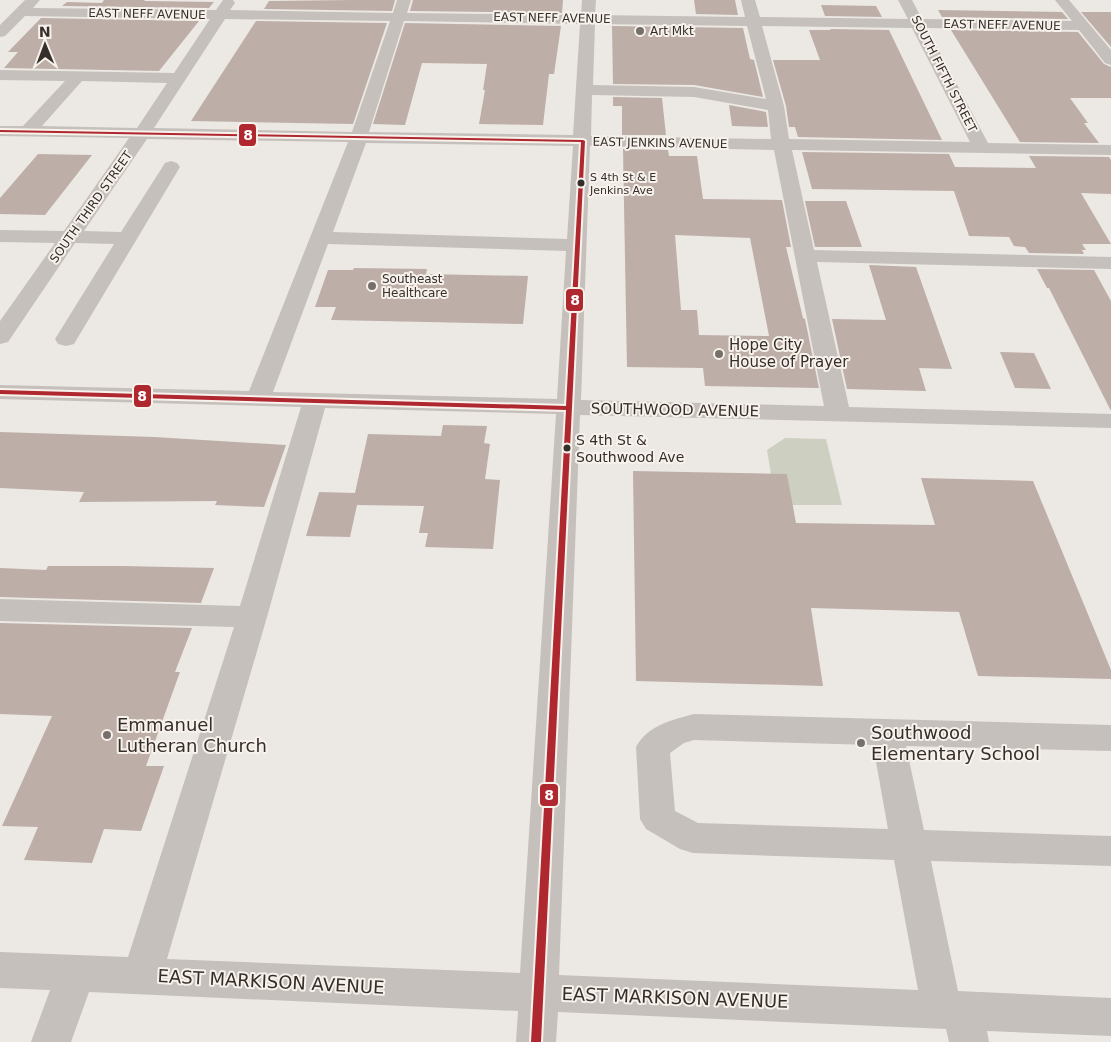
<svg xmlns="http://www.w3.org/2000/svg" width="1111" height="1042" font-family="'DejaVu Sans',sans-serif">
  <rect width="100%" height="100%" fill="#ece8e4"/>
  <!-- green -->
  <path fill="#cdd0c0" d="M785,438L826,439L842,505H792L787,474H771L767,450Z"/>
  <!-- building -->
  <g fill="#beaea8" fill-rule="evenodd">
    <path d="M104,0H145L144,1L214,2L209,8L62,6L67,2L102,3Z"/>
    <path d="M351,0H395L392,11L264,9L269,1Z"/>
    <path d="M413,0H563L562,13L410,11Z"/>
    <path d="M694,0H735L738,15L696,14Z"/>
    <path d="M821,5L876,6L882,17L825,16Z"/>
    <path d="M938,10L1062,12L1068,19L942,17Z"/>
    <path d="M1081,12H1111V47Z"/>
    <path d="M41,18L199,21L159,71L4,68L18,52H8Z"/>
    <path d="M256,21L387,23L353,124L191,121Z"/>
    <path d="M405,23L561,26L554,74H549L543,125L479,124L485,90H483L487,64L422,63L405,125L373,124Z"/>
    <path d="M612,26L743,28L750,59L754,60L763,97L694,85L613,84Z"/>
    <path d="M830,29L889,30L942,140L798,137L795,127H789L786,106L773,60H820L809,30H831Z"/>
    <path d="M951,30L1078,32L1104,64L1111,67V98H1070L1088,123H1084L1099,143L1020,142Z"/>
    <path d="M613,97L662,98L666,135H622V106H613Z"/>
    <path d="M729,105L766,112L768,127L732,126Z"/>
    <path d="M623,149L668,150L669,156H697L703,199L782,200L791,247H786L803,318L805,319L819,388L705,386L703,368L627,367ZM675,235L750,238L769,336L699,335L697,310H681Z"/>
    <path d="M802,152L949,154L955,167L1036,168L1029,156L1109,157L1111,160V194L1081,193L1111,244H1082L1086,250H1082L1084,254L1029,253L1025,247L1014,246L1009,237L969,236L954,191L812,189Z"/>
    <path d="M38,154L92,155L45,215L0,214V198Z"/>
    <path d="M805,201H846L862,247H815Z"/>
    <path d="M869,265L916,267L952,369L919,368L926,391L847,389L832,319L886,320Z"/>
    <path d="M354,268L427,269L426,274L528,276L523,324L331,320L336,307H315L328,270H353Z"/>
    <path d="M1037,269L1094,270L1111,301V411L1049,288H1047Z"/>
    <path d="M1000,352L1034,353L1051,389L1015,388Z"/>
    <path d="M443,425L487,426L484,443L490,444L485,479L500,480L493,549L425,547L428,533H419L424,506L357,505L350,537L306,536L319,492L355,493L368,434L441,436Z"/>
    <path d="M0,432L154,437L286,445L264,507L215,505L217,501L79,502L84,492L0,488Z"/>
    <path d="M633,471L787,474L796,523L935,525L921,478L1033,481L1111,670V679L978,676L959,612L811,608L823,686L636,681Z"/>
    <path d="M48,566H123L214,568L201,603L0,597V568L46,570Z"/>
    <path d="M0,623L192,628L175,672H180L146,766H164L141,831L104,829L92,863L24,860L38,827L2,826L52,716L0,714Z"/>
  </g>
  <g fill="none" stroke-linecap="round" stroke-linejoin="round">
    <!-- minor -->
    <path fill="#c6c0bc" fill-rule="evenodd" d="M25,0H40L33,8L216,10L223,0H233L235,3L230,10L393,13L397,0H411L407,13L581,15L582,0H596L595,15L745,17L741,0H755L760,17L908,19L898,0H912L922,19L1072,21L1055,0H1069L1111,50V65L1105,63L1079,30L927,28L988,143L1111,145V155L792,150L814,250L1111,257V269L817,262L849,407L1111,414V428L580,415L559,975L918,990L894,860L693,853L680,849L646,829L640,819L636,747C648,725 672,720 694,714L1111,725V751L906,746L924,830L1111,836V866L931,861L958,991L1111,998V1036L987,1031L989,1042H949L946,1029L558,1012L556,1042H516L518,1011L89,992L71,1042H31L50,990L0,988V952L128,957L234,627L0,621V599L240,606L301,407L0,399V385L249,391L348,142L147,139L84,231L121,232L165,163L171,161L177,163L180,167L74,344L66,346L58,344L55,339L114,244L75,243L8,342L0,344V321L55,243L0,242V230L64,231L129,138L0,136V126H23L65,81L0,80V70L174,73L210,19L25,16L5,36L0,37V25ZM225,19L390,21L352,132L154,128ZM404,21L580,24L573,135L369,132ZM595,24L747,26L766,99L694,87L593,85ZM762,26L912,28L970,142L789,139L784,106ZM82,81L167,83L137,128L42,126ZM592,95L694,97L768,110L771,139L591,136ZM366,143L573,146L567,239L333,232ZM590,146L774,150L824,406L581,400ZM328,244L566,251L557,399L273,392ZM325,408L556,414L520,973L167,959L267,617ZM694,740L873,745L888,829L698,823L675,811L670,753L684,743Z"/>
    <defs>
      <path id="bus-1" d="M0,130L583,140L585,141L541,1042H531L566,410L0,394V390L566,406L581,142L0,132Z"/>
    </defs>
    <!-- bus-1 casing -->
    <use href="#bus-1" stroke="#f8f2ec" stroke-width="4"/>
    <!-- bus-1 -->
    <use href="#bus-1" fill="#af272f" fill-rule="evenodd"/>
  </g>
  <!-- markers -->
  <g fill="#766f6c" stroke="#f8f2ec" stroke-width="2">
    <circle cx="640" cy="31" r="5"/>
    <circle cx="372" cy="286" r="5"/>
    <circle cx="719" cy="354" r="5"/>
    <circle cx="107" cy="735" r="5"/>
    <circle cx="861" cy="743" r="5"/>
  </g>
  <g fill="#362e2b" stroke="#f8f2ec" stroke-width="2">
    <circle cx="581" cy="183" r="4.5"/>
    <circle cx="567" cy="448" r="4.5"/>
  </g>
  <g text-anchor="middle" stroke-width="4" stroke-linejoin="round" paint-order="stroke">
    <!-- far-bus labels -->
    <g font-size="11" fill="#362e2b" stroke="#f8f2ec" text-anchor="start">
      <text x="590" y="181">S 4th St &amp; E<tspan x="590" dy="13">Jenkins Ave</tspan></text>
    </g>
    <!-- far-street labels -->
    <g font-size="12" fill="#362e2b" stroke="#f8f2ec">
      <text transform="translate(147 14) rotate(1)" y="4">EAST NEFF AVENUE</text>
      <text transform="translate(552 18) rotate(1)" y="4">EAST NEFF AVENUE</text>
      <text transform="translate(1002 25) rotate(1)" y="4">EAST NEFF AVENUE</text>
      <text transform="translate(944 74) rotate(63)" y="4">SOUTH FIFTH STREET</text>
      <text transform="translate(660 143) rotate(1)" y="4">EAST JENKINS AVENUE</text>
      <text transform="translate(91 207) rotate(-55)" y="4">SOUTH THIRD STREET</text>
    </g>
    <!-- far-poi labels -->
    <g font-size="12" fill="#362e2b" stroke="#f8f2ec" text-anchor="start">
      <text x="650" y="35">Art Mkt</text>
      <text x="382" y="283">Southeast<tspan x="382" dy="14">Healthcare</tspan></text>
    </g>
    <!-- bus labels -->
    <g font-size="14" fill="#362e2b" stroke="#f8f2ec" text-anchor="start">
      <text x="576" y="445">S 4th St &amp;<tspan x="576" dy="17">Southwood Ave</tspan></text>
    </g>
    <!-- poi labels -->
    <g font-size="15" fill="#362e2b" stroke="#f8f2ec" text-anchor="start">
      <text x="729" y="350">Hope City<tspan x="729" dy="17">House of Prayer</tspan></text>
    </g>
    <!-- street labels -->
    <g font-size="15" fill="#362e2b" stroke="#f8f2ec">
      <text transform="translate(675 410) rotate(1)" y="5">SOUTHWOOD AVENUE</text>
    </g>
    <!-- near-poi labels -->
    <g font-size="18" fill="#362e2b" stroke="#f8f2ec" text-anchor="start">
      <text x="117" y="731">Emmanuel<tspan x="117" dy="21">Lutheran Church</tspan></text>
      <text x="871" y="739">Southwood<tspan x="871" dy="21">Elementary School</tspan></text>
    </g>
    <!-- near-street labels -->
    <g font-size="18" fill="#362e2b" stroke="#f8f2ec">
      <text transform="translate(271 982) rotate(3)" y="6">EAST MARKISON AVENUE</text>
      <text transform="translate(675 998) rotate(2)" y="6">EAST MARKISON AVENUE</text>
    </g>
  </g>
  <g stroke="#f8f2ec" stroke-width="2">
    <rect x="238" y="123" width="19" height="24" rx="5" fill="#af272f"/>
    <rect x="565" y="288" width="19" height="24" rx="5" fill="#af272f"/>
    <rect x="133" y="384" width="19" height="24" rx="5" fill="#af272f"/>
    <rect x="539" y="783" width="20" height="24" rx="5" fill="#af272f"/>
  </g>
  <g font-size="14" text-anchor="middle" font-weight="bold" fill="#fff">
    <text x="248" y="140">8</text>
    <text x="575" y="305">8</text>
    <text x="142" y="401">8</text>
    <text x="549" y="800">8</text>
  </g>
  <!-- north arrow -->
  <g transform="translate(45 45) rotate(359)" stroke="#f8f2ec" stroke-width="4" paint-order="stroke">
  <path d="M0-4L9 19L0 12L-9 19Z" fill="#362e2b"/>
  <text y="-8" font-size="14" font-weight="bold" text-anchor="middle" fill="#362e2b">N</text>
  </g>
</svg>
